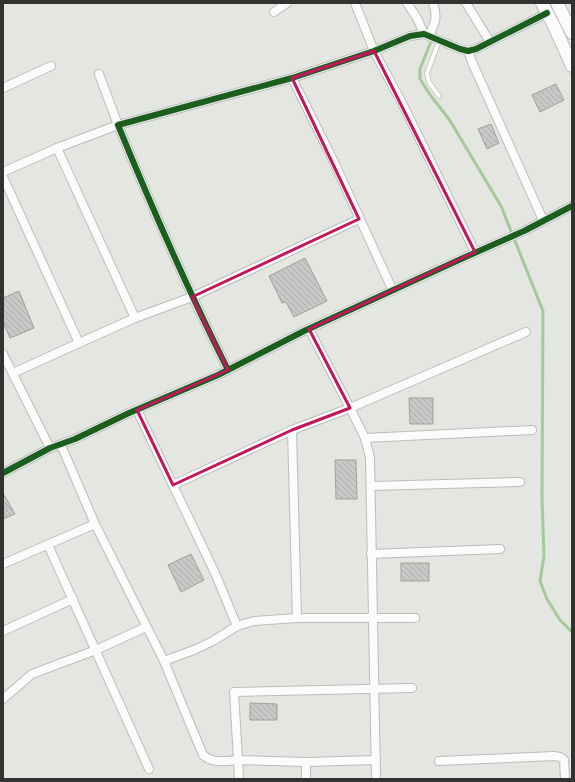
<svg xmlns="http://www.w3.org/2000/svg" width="575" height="782" font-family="Montserrat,sans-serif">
  <defs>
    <pattern id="building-back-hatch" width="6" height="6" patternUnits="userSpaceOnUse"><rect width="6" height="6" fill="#c7c9c6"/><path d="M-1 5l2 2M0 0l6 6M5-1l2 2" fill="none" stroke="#abadab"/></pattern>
  </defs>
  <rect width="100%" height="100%" fill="#e4e6e2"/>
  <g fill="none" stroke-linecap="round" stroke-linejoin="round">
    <!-- stream -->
    <path stroke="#a6c99b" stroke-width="3" d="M432,39L420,69V79L431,96L449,119L501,206L543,311L542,498L544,556L540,581L547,599L560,620L572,632"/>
  </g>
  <!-- building -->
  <g fill="url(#building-back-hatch)" stroke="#9fa19e">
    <path d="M556,84L564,100L540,112L532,95Z"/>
    <path d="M491,124L499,143L487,149L478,129Z"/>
    <path d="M305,258L327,301L294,317L286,302L282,303L269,276Z"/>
    <path d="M19,291L34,328L10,338L3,322V298Z"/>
    <path d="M409,398H433V424H410Z"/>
    <path d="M335,460H356L357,499H336Z"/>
    <path d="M3,493L15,514L3,519Z"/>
    <path d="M191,554L204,580L181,592L168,565Z"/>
    <rect x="401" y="563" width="28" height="18"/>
    <path d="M250,703L277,704V720H250Z"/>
  </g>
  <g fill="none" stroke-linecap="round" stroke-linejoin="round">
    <defs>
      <path id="service" d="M439,96L429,82L427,73L439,41"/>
      <g id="minor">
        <path d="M355,3L374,51L403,105L475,252"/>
        <path d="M407,3L417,18L424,34"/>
        <path d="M466,3L490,42"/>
        <path d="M274,12L287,3"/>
        <path d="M429,36C435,22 438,18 433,3"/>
        <path d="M468,51L472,62L543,220"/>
        <path d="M99,74L118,125L57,148L135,318L192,297L359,219"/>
        <path d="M292,78L333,160L393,291"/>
        <path d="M3,88L51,66"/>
        <path d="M3,172L57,148"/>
        <path d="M3,177L79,343L135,318"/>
        <path d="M3,354L50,448"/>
        <path d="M228,370C188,290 152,208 118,125L292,78L374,51L410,36L424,34L460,49L468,51L476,49L547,13"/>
        <path d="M13,373L79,343"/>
        <path d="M137,410L215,573L237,626L254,621L297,618"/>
        <path d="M292,430L297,618H415"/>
        <path d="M365,438L532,430"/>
        <path d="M61,445L95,524L164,661L203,755C213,764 226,761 238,760L239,779"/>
        <path d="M3,473L50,448L75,439L129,413L218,375L304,331L461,259L524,231L572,206"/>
        <path d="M173,485L292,430L350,408L309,329"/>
        <path d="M371,486L520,482"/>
        <path d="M48,545L149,769"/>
        <path d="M371,554L500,549"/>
        <path d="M3,564L95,524"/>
        <path d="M3,631L73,599"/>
        <path d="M164,661L194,650L213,641L237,626"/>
        <path d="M3,699L32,674L96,650L146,627"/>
        <path d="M376,760L306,762L238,760L234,692L412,688"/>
        <path d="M439,761L554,756L560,757L564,760L565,779"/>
        <path d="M306,762V779"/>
        <path d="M376,779L370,458L365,438L350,408L526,332"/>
      </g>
      <g id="secondary">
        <path d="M542,3L555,28L572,66"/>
        <path d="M557,3L572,33"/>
      </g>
    </defs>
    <!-- service casing -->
    <use href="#service" stroke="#bbbdba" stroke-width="5.5"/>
    <!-- minor casing -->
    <use href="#minor" stroke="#bbbdba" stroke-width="10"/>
    <!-- secondary casing -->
    <use href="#secondary" stroke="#bbbdba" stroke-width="14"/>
    <!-- service -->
    <use href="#service" stroke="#fbfbfb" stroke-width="4"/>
    <!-- minor -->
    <use href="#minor" stroke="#fbfbfb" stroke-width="8"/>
    <!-- secondary -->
    <use href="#secondary" stroke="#fbfbfb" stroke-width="12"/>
    <defs>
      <g id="cycleway">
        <path d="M228,370C188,290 152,208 118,125L292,78L374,51L410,36L424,34L460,49L468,51L476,49L547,13"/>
        <path d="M3,473L50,448L75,439L129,413L218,375L304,331L461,259L524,231L572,206"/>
      </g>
    </defs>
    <!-- cycleway casing -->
    <use href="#cycleway" stroke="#e3e7e1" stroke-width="8"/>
    <!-- cycleway -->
    <use href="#cycleway" stroke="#1b5e20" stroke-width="6"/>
  </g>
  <!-- marked area -->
  <path fill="none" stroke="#c2185b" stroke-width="3" stroke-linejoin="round" d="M374,51L475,252L309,329L350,408L292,430L173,485L137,410L228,370L192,297L359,219L292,78Z"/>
  <!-- border -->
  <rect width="575" height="782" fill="none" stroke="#313331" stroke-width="8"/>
</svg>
